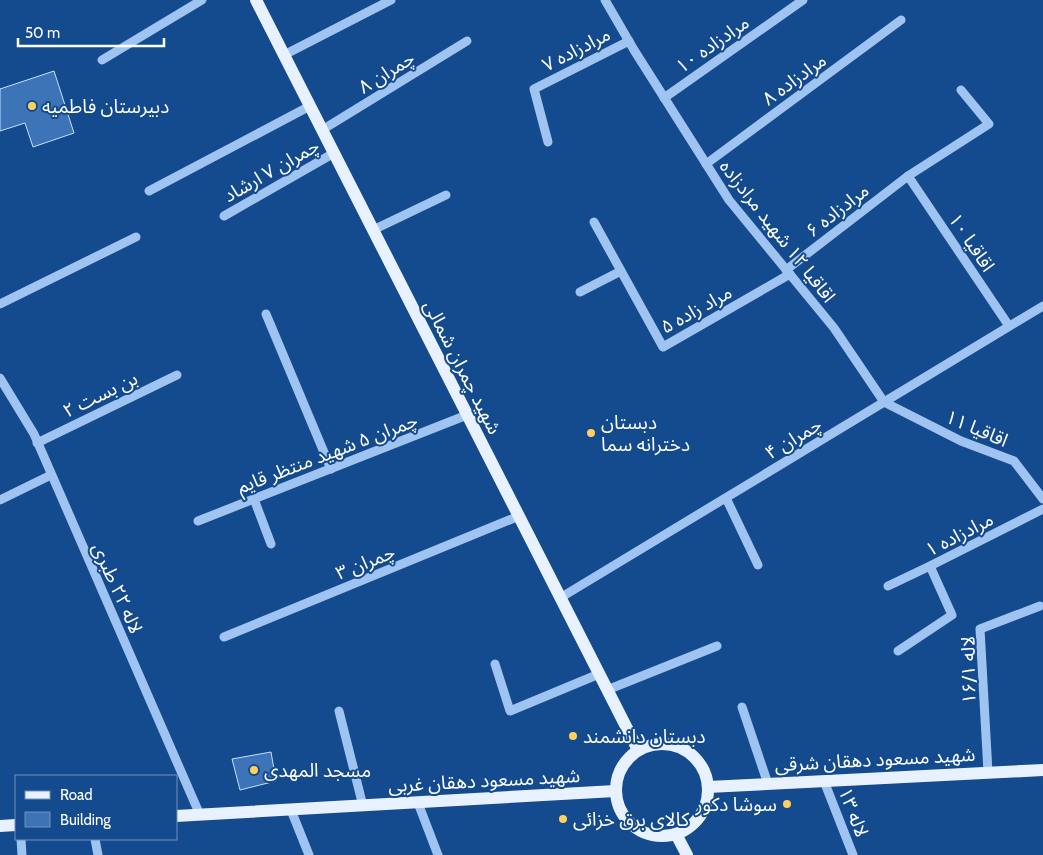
<svg xmlns="http://www.w3.org/2000/svg" width="1043" height="855" font-family="Cabin,'Noto Sans Arabic',sans-serif">
  <rect width="100%" height="100%" fill="#144a8e"/>
  <!-- building -->
  <g fill="#3d74b7" stroke="#c6dffc">
    <path d="M54,71L74,133L33,147L25,123L0,131V89Z"/>
    <path d="M271,752L276,781L240,790L232,759Z"/>
  </g>
  <g fill="none" stroke-linecap="round" stroke-linejoin="round">
    <!-- minor -->
    <g stroke="#9fc4f1" stroke-width="9">
      <path d="M605,0L634,50L729,200L834,328L884,402L961,441L1014,461L1043,499"/>
      <path d="M284,55L391,0"/>
      <path d="M102,60L202,0"/>
      <path d="M664,98L803,0"/>
      <path d="M322,130L467,41"/>
      <path d="M548,142L534,89L629,41"/>
      <path d="M706,164L901,20"/>
      <path d="M908,176L1009,326"/>
      <path d="M149,191L310,106"/>
      <path d="M224,216L334,153"/>
      <path d="M594,222L663,347L790,274"/>
      <path d="M373,230L446,195"/>
      <path d="M786,270L908,176L989,124L961,90"/>
      <path d="M580,292L621,271"/>
      <path d="M0,304L136,237"/>
      <path d="M266,314L331,469"/>
      <path d="M0,378L34,434L200,815"/>
      <path d="M37,443L177,375"/>
      <path d="M726,498L758,565"/>
      <path d="M254,499L271,544"/>
      <path d="M0,500L51,475"/>
      <path d="M198,521L467,415"/>
      <path d="M888,586L930,566L1043,509"/>
      <path d="M560,598L1043,306"/>
      <path d="M224,637L519,516"/>
      <path d="M898,651L952,615L930,566"/>
      <path d="M495,664L510,711L599,674"/>
      <path d="M607,690L717,646"/>
      <path d="M742,707L768,784"/>
      <path d="M339,711L363,806"/>
      <path d="M988,772L980,629L1040,606"/>
      <path d="M824,781L853,855"/>
      <path d="M418,803L438,855"/>
      <path d="M291,810L309,855"/>
      <path d="M21,839L22,855"/>
      <path d="M95,839L98,855"/>
    </g>
    <!-- major -->
    <g stroke="#e8f1ff" stroke-width="12">
      <path d="M256,0L638,750"/>
      <circle cx="662" cy="790" r="46"/>
      <path d="M708,787L1043,770"/>
      <path d="M176,816L615,791"/>
      <path d="M0,826L16,825"/>
      <path d="M676,834L687,855"/>
    </g>
  </g>
  <!-- markers -->
  <g fill="#ffd05e" stroke="#144a8e" stroke-width="2">
    <circle cx="32" cy="106" r="5"/>
    <circle cx="591" cy="433" r="5"/>
    <circle cx="573" cy="736" r="5"/>
    <circle cx="254" cy="770" r="5"/>
    <circle cx="787" cy="804" r="5"/>
    <circle cx="563" cy="819" r="5"/>
  </g>
  <g text-anchor="middle" stroke-width="4" stroke-linejoin="round" paint-order="stroke">
    <!-- street labels -->
    <g font-size="19" fill="#fff" stroke="#144a8e">
      <text transform="translate(712 44) rotate(-35)" y="7">مرادزاده ۱۰</text>
      <text transform="translate(576 49) rotate(-27)" y="7">مرادزاده ۷</text>
      <text transform="translate(386 72) rotate(-32)" y="7">چمران ۸</text>
      <text transform="translate(794 79) rotate(-36)" y="7">مرادزاده ۸</text>
      <text transform="translate(271 170) rotate(-30)" y="7">چمران ۷ ارشاد</text>
      <text transform="translate(837 210) rotate(-38)" y="7">مرادزاده ۶</text>
      <text transform="translate(778 231) rotate(52)" y="7">اقاقیا ۱۲ شهید مرادزاده</text>
      <text transform="translate(972 242) rotate(56)" y="7">اقاقیا ۱۰</text>
      <text transform="translate(696 309) rotate(-29)" y="7">مراد زاده ۵</text>
      <text transform="translate(463 367) rotate(63)" y="7">شهید چمران شمالی</text>
      <text transform="translate(100 394) rotate(-26)" y="7">بن بست ۲</text>
      <text transform="translate(977 428) rotate(23)" y="7">اقاقیا ۱۱</text>
      <text transform="translate(793 438) rotate(-31)" y="7">چمران ۴</text>
      <text transform="translate(327 453) rotate(-21)" y="7">چمران ۵ شهید منتظر قایم</text>
      <text transform="translate(959 534) rotate(-27)" y="7">مرادزاده ۱</text>
      <text transform="translate(365 562) rotate(-22)" y="7">چمران ۳</text>
      <text transform="translate(118 588) rotate(66)" y="7">لاله ۲۲ طبری</text>
      <text transform="translate(968 670) rotate(-91)" y="7">لاله ۱۶/۱</text>
      <text transform="translate(875 759) rotate(-3)" y="7">شهید مسعود دهقان شرقی</text>
      <text transform="translate(484 780) rotate(-3)" y="7">شهید مسعود دهقان غربی</text>
      <text transform="translate(854 812) rotate(69)" y="7">لاله ۱۳</text>
    </g>
    <!-- poi labels -->
    <g font-size="19" fill="#fff" stroke="#144a8e" text-anchor="start">
      <text x="42" y="113">دبیرستان فاطمیه</text>
      <text x="601" y="429">دبستان<tspan x="601" dy="22">دخترانه سما</tspan></text>
      <text x="583" y="743">دبستان دانشمند</text>
      <text x="264" y="777">مسجد المهدی</text>
      <text x="777" y="811" text-anchor="end">سوشا دکور</text>
      <text x="573" y="826">کالای برق خزائی</text>
    </g>
  </g>
  <!-- legend -->
  <rect x="15" y="775" width="162" height="65" fill="#144a8e" stroke="#7292bb"/>
  <rect x="25" y="791" width="25" height="8" fill="#e8f1ff" stroke="#7292bb"/>
  <text x="60" y="800" font-size="15" fill="#ffffff">Road</text>
  <rect x="25" y="812" width="25" height="15" fill="#3d74b7" stroke="#7292bb"/>
  <text x="60" y="825" font-size="15" fill="#ffffff">Building</text>
  <!-- scale -->
  <path d="M18 38v8h146v-8" fill="none" stroke="#ffffff" stroke-width="2.5"/>
  <text x="25" y="38" font-size="15" fill="#ffffff" stroke="#144a8e" stroke-width="4" paint-order="stroke">50 m</text>
</svg>
